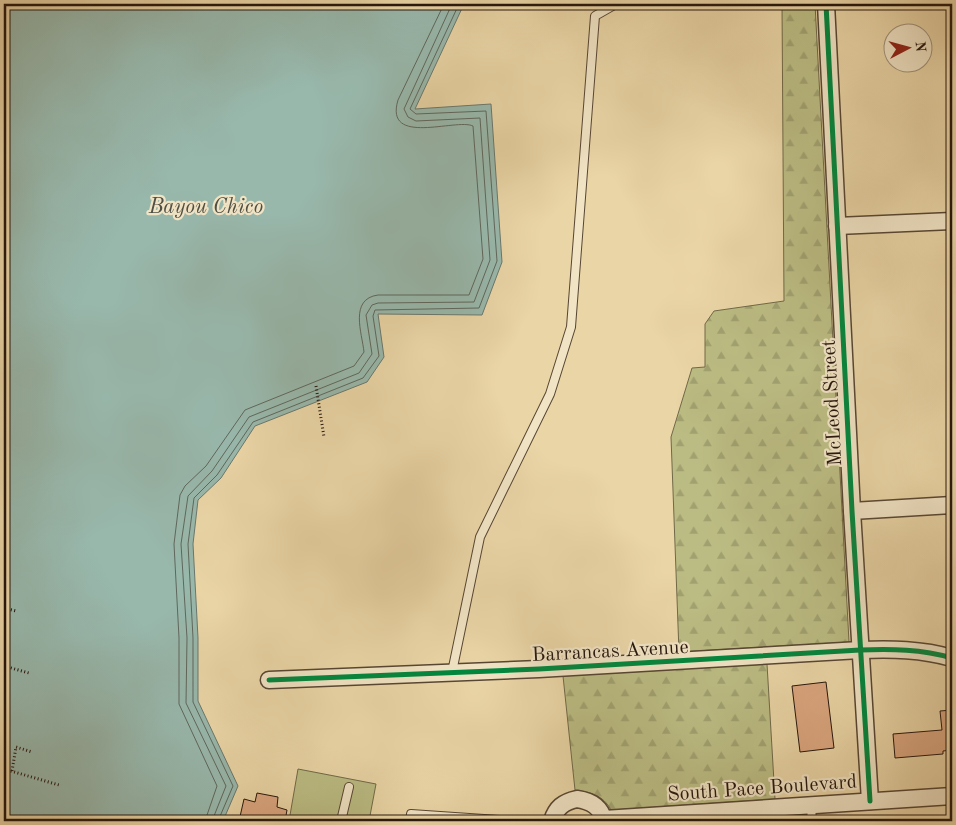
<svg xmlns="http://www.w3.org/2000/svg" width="956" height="825" font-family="'Old Standard TT',serif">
  <defs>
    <pattern id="forest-firs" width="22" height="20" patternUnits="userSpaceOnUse" patternTransform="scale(1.25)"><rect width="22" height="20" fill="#bbbc83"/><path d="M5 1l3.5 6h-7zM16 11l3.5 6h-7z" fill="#a1a170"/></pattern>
  </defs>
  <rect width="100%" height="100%" fill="#ead5a6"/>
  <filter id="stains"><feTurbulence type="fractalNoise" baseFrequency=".004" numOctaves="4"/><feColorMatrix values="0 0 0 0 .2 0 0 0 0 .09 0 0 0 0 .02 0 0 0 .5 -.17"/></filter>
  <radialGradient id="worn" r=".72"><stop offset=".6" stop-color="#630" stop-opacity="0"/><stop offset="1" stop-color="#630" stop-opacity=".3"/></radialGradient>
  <!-- forest -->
  <g fill="url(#forest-firs)" stroke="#706948">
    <path d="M782,4H815L849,642L679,652L671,437L692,368L705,367V324L714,311L784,301Z"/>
    <path d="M767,664L775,799L611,810C603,795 590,792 575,790L563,676Z"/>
  </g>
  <!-- pitch -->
  <path fill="#bbbc83" stroke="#706948" d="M298,769L376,784L369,821H289Z"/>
  <!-- water -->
  <path fill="#98b8ac" stroke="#6a776c" d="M4,4H464L415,109L491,104L502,262L482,315L378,314L384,357L367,382L255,426L221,478L198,500L193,544L198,638V701L238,786L223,821H4Z"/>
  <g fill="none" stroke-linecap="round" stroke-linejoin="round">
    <!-- shore -->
    <g stroke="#5f675c" stroke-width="1">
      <path d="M205,821L217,786L179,704V638L174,544L180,495L185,486L206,466L245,410L354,366L364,352C362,333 349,299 378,295H469L483,259L473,126C456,118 384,147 398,100L444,4"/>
      <path d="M212,821L226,786L186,703L187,638L181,544L188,496L212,471L249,417L359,373L372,354L366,315L372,305L378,303L474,302L490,260L480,118L416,121L408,117L404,109L452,4"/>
      <path d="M218,821L233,786L193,702V638L188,544L194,498L217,475L253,422L363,378L379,356L373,316L375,310L479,308L497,261L486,111L416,114L410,109L459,4"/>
    </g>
  </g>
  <!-- building -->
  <g fill="#daa67f" stroke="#26160d">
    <path d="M826,682L834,748L800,752L792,686Z"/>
    <path d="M952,710V750L943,751V754L895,758L893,734L942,730L940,711Z"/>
    <path d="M257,793L278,797L277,807L287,810L285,821H239L244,799L255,802Z"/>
  </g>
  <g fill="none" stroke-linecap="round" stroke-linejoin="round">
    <defs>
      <g id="service">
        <path d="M452,672L480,537L550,394L571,327L595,16L616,4"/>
        <path d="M811,806L812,821"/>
        <path d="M341,821L349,787"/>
        <path d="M410,821L411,814L515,821"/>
      </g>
      <g id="minor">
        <path d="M826,4L852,511L870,801"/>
        <path d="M837,226L952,221"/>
        <path d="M852,511L952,505"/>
        <path d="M269,680L539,669L860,650C892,649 921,649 952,658"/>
        <path d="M604,819L952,796"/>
        <path d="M552,821C556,808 563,802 577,799C591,801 601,807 604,821"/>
      </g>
    </defs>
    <!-- service casing -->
    <use href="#service" stroke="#574633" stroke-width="10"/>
    <!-- minor casing -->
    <use href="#minor" stroke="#574633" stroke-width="19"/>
    <!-- path -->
    <g stroke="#26160d" stroke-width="3" stroke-dasharray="1 2.5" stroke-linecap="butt">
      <path d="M110,4L115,7"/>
      <path d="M316,386L324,437"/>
      <path d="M4,608L16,611"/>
      <path d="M4,666L29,673"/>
      <path d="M4,769L59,785"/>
      <path d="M12,771L16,747L32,752"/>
    </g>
    <!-- service -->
    <use href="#service" stroke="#f1e4c5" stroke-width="8"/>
    <!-- minor -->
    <use href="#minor" stroke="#f1e4c5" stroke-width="16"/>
    <defs>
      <g id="cycleway">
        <path d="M826,4L852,511L870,801"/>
        <path d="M269,680L539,669L860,650C892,649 921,649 952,658"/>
      </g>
    </defs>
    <!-- cycleway casing -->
    <use href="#cycleway" stroke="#f1e4c5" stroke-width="8"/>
    <!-- cycleway -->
    <use href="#cycleway" stroke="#00873e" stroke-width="5"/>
  </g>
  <g text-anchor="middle" stroke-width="4.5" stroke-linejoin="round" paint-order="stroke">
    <!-- street labels -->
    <g font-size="20" fill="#26160d" stroke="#f1e4c5">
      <text transform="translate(831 403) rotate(-93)" y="7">McLeod Street</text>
      <text transform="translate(610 650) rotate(-3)" y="7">Barrancas Avenue</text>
      <text transform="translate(762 787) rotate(-4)" y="7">South Pace Boulevard</text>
    </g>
    <!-- water labels -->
    <g font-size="21" font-style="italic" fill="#4e4f45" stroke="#f1e4c5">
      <text x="206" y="213">Bayou Chico</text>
    </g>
  </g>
  <!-- margin -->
  <rect width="956" height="825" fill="none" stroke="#ead5a6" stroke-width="20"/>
  <rect x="5" y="5" width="946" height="815" fill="none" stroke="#26160d" stroke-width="2.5"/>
  <rect x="10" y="10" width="936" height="805" fill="none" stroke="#26160d"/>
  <!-- north arrow -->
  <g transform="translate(908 48) rotate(84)"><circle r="24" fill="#f1e4c5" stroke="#a0927b"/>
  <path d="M0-4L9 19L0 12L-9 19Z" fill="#8f2418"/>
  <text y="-8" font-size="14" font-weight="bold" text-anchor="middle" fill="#26160d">N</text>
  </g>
  <rect width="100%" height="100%" filter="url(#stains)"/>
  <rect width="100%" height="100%" fill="url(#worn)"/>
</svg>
